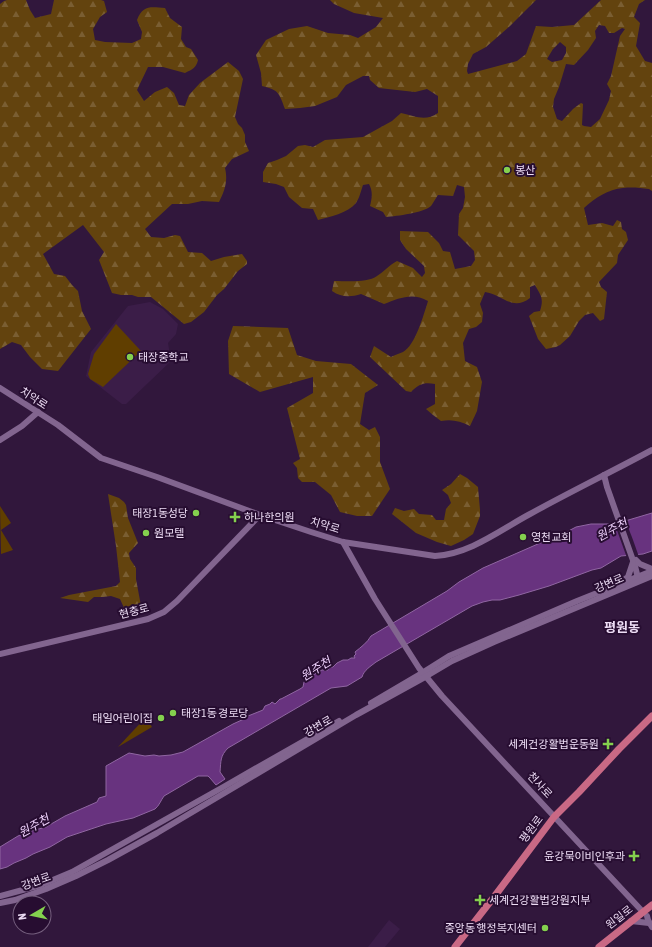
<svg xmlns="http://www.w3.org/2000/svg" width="652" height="947" font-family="'Asap Condensed','Noto Sans KR',sans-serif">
  <defs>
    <pattern id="forest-firs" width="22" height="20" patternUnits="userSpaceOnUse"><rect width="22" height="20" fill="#63430e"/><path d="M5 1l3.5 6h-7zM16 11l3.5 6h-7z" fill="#7a5e32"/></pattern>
  </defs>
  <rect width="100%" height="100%" fill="#31173c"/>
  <!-- built -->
  <g fill="#3b1d48">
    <path d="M150,302L163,309L178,324L176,334L168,343L171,361L126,404H122L86,376L91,352L128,306Z"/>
    <path d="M389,920L400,929L385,947H368Z"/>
  </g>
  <!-- forest -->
  <g fill="url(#forest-firs)" fill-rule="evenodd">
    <path d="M7,0H26L30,10L35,18L51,14L54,0H101L104,1L107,12L100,17L93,29L95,40L105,42L132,43L141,39L142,32L137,20C143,5 150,7 165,8L170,18L182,27L181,39L186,47L191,49L198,60C196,68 193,69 185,73L163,67H148L137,90L144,101L155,92L167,87L174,93L179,105L185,106L189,95L200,83L228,62L239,71L243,79L235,117L238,124L242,128L245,135V142L249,151L232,159L225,168C228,181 225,190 219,202L202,201L188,204H172L145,229L151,237L164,238L175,235L180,236L188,252L202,253L211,261L224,257L242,254L247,261V264L238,271L224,289L217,295L204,312L191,322L184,324L151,297H138L132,295H121L112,293L99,260L104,252L83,225L43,254L54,274L65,276L72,285L78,291L82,311L91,329L58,371L42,369L30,357L21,345L12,342L0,349V4L4,1Z"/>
    <path d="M330,0H536L510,26L486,47L473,54L468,64L467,71L468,74L517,61L526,54L536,26L552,27L574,25L601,0H645L639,4L634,17L640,23L636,46L645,61L652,63V191L649,189C641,188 632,187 623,188C608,189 595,198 584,208L588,225L602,223L613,226L617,220L621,222L622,229L626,232L628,240L618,255L617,263L599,282L601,287L607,292L604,319L600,321L593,313L585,315L579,321L570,336L560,345L556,347L546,349L538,339L529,316L534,312L540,311C544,298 541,296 535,285L530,287V298C512,312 502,294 485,292L480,304L483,313L482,322L476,327L469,329L463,343L465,361L477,367L482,382L477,411L470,426C460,421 452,419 441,421L433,415L426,409L435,404V384C424,382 419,384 411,392L406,391L370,357L374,346L391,357C394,355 399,354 403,352C415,346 424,314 428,301C413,292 399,298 384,304L361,294C351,297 342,298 332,291L334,281C347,281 368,283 377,276C384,272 389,265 397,261L413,268L422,277L425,273L424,266L406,249L400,240V231L428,232L439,243L443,251L450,252L455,269L471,266L475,260L474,251L458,235L459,214L463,208L465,197L464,187L457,185L453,196L438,195C436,198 433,203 431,206C423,213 397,216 386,217L383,212L370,206C372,198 373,191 369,184L363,185C361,191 359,199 356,203C348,213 329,217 318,220L313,209L302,208L289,197L284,187L276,184L263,182V172L268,163L277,160L286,156L298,146L305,145L313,147L325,140L363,137L392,121L401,113C415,116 425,122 438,113V96L427,89L415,92L379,88L370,80L369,76H363L346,85L337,97L315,106L300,108L285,109C279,93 279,90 262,86L261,73L256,55L266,40L289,29L307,26L328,33L350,35L358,38L376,27L383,18L354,13L334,4ZM599,25L605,26L609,33H614L622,28L625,29L620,36L611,76L607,84L611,91L609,100L600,119L591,127L584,126L582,125L583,104L581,103L573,109L562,121L557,119L553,107L554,99L559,87L566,64L574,65L588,50L596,38L595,31ZM560,42L566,47V53L562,60L552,62L547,59L553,49Z"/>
    <path d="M233,326L288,328L297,355L316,361L351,364L378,385L365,393L360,424L369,430L375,427L380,437V462L390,489L372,516H357L340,512L331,495L315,482H302L298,478L297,468L293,463L300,459L287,408L313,393V377L260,392L229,374L228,341Z"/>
    <path d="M460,474L467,478L478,487L480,510V516L473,534L464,540L451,546L437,542L416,533L392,514L395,508L404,511L414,509L419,514L432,515L436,520H444L446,509L451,503L448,495L442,490L451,484Z"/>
    <path d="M108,494L119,498L124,502L126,505L128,518L138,543L129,553L130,559L136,568V579L141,606L140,608L125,610L120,599L111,596L103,597H94L88,602L60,598L69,595L116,586L120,582L116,546Z"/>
  </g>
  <!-- park -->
  <g fill="#603e00">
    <path d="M116,324L141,351L103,387L90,379L88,374L94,354Z"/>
    <path d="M0,506L11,523L1,530L13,550L1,554Z"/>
    <path d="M146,717L152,727L118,747Z"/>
  </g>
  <!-- water -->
  <path fill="#68337f" stroke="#9066a2" d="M652,513V551L643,554L621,556L601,568L592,570L549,586L519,595L500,600H492L483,602L472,606L376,662C371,666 364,670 362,677L347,686L331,688L228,748C220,756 221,761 220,772L225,779L216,785L210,778L208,776H198L164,796C161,800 159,806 155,809L133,818L106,824L67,837L50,847L33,854L26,858L14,863L7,867L0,869V847L18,836L28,832L46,827L65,816L97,802L99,798L106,796V766L129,753L145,756L154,755L159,756L171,755L183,752L233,724L244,719L248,716L263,710L265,706L270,704L272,702L275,704L280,699H281L300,689L303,687L304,682L309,676L313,675L322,670H328L330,667H333L337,663L343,660H348L351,658H355L354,656L356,654L355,652C361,647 367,643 371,636L447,591L459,582L483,568L547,540L559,536L576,527L591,524H615Z"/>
  <!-- pier -->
  <path fill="#31173c" d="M625,519L633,540L639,557L627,558L614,522Z"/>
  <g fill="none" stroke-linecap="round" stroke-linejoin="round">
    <!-- minor -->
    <g stroke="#82658f" stroke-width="6">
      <path d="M0,388L58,425L101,458L157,477L260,515L311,532L343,542L435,556C470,554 500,530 530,514C570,492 611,472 652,450"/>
      <path d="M0,440L22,426L38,412"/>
      <path d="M604,475L607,487L635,566L638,578"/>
      <path d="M343,542L375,599L419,668L442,696L643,912"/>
      <path d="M636,560L640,564L652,569"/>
      <path d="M624,580L628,577L633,562"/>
      <path d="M0,654L148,619L164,612L177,601L260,515"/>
      <path d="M371,703L422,673L449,656L577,601L652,571"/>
      <path d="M0,896L41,885L72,872L225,786L339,721"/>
      <path d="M0,903L15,900L46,889L76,876L108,860L157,833L356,715L425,677L452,661L494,642L652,576"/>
      <path d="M647,916L648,920L652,927"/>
      <path d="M631,921L649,923"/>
    </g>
    <!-- major -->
    <g stroke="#c96985" stroke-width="7">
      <path d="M455,947L497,893L554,817L579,792L619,749L652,716"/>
      <path d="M599,947L652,905"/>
    </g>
  </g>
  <!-- markers -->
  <g fill="#84d04e" stroke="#270d31" stroke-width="1.5">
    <circle cx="507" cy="170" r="4"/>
    <circle cx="130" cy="357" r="4"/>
    <circle cx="196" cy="513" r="4"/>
    <path d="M233 511h4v4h4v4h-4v4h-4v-4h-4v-4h4z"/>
    <circle cx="146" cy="533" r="4"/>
    <circle cx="523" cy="537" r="4"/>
    <circle cx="173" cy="713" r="4"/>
    <circle cx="161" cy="718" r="4"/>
    <path d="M606 738h4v4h4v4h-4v4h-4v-4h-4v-4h4z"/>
    <path d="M632 850h4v4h4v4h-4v4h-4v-4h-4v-4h4z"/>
    <path d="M478 894h4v4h4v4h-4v4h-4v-4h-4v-4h4z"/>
    <circle cx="545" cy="928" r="4"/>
  </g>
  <g text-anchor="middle" stroke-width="4" stroke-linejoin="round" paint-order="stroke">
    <!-- poi labels -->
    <g font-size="11" fill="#edddf5" stroke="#270d31" text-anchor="start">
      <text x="515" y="174">봉산</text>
      <text x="138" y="361">태장중학교</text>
      <text x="188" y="517" text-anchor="end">태장1동성당</text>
      <text x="244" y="521">하나한의원</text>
      <text x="154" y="537">원모텔</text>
      <text x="531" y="541">영천교회</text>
      <text x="181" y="717">태장1동 경로당</text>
      <text x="153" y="722" text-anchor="end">태일어린이집</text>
      <text x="599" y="748" text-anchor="end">세계건강활법운동원</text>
      <text x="625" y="860" text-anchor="end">윤강묵이비인후과</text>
      <text x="489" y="904">세계건강활법강원지부</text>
      <text x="537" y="932" text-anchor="end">중앙동 행정복지센터</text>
    </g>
    <!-- street labels -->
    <g font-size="11" fill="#edddf5" stroke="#270d31">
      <text transform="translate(34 398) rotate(33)" y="4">치악로</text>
      <text transform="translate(325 525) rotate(17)" y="4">치악로</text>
      <text transform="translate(609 583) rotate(-23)" y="4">강변로</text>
      <text transform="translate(134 611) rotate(-15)" y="4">현충로</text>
      <text transform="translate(318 726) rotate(-30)" y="4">강변로</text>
      <text transform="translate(540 785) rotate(47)" y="4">천사로</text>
      <text transform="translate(531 829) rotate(-53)" y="4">평원로</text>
      <text transform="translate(36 881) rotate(-20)" y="4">강변로</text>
      <text transform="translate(619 917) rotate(-38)" y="4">원일로</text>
    </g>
    <!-- water labels -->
    <g font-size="12" font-style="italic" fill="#f0d3fe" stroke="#270d31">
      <text transform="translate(612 530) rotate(-28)" y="4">원주천</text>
      <text transform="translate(316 669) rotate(-32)" y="4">원주천</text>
      <text transform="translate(34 826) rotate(-29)" y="4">원주천</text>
    </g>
    <!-- quarter labels -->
    <g font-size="13" font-weight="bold" fill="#edddf5" stroke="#270d31">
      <text x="622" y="632">평원동</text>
    </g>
  </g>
  <!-- north arrow -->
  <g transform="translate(32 915) rotate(261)"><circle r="19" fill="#270d31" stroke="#76607f"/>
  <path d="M0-3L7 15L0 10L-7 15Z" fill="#84d04e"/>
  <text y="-6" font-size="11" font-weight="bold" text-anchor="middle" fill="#edddf5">N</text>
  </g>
</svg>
